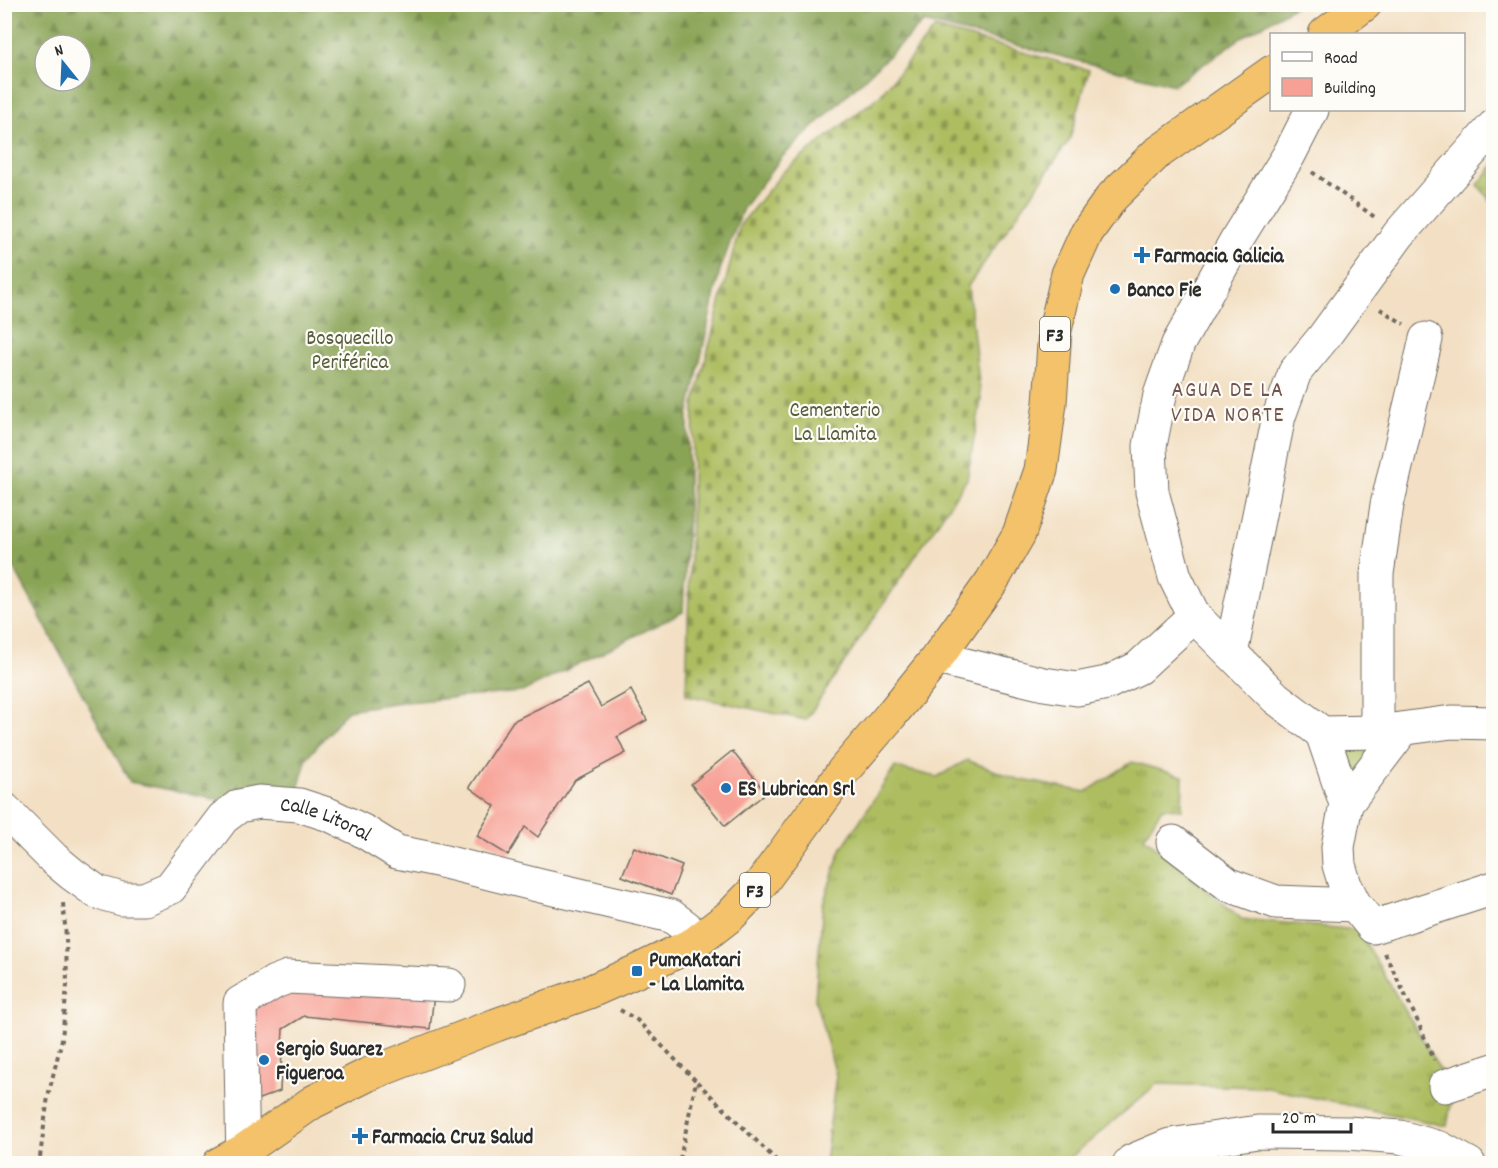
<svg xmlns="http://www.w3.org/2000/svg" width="1498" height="1168" font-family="Dekko,sans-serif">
  <defs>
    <pattern id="grass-tufts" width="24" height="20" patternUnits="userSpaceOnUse" patternTransform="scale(1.5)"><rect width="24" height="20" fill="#adbd60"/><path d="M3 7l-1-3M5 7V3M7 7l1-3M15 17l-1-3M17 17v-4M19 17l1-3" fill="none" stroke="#8d9a4f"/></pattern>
    <pattern id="forest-firs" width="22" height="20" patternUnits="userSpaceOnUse" patternTransform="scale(1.5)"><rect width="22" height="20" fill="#8aa456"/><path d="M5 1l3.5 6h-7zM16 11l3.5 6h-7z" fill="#718647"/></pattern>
    <pattern id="cemetery-stones" width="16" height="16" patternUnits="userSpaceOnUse" patternTransform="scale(1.5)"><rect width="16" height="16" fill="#adbd60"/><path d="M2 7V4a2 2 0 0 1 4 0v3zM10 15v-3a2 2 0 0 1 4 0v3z" fill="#8d9a4f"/></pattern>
  </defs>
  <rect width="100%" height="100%" fill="#fdfcf7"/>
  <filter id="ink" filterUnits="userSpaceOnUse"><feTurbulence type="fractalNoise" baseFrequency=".0167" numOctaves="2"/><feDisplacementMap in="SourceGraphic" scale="12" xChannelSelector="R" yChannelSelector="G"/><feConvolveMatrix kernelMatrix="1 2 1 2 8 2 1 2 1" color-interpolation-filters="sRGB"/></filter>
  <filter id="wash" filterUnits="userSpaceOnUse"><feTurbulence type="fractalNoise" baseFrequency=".008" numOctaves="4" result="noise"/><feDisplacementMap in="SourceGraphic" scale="24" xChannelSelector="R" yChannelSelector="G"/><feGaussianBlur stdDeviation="1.35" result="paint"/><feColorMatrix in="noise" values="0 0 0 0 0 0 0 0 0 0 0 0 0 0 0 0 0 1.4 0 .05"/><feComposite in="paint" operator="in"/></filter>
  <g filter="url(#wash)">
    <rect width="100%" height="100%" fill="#f3e0c4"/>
    <!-- grass -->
    <g fill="url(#grass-tufts)" stroke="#6c7446" stroke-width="1.5">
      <path d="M1493,166V204L1478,185Z"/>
      <path d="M1338,742L1374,745L1352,783Z"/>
      <path d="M967,760L1017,779L1086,792L1132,762L1183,776L1182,809L1162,808L1144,837L1242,919L1358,930L1453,1092L1447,1126L1263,1087L1157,1084L1071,1157L1056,1163H825L836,1075L815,999L823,904L841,849L895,767L937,777Z"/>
    </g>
    <!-- forest -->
    <path fill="url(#forest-firs)" stroke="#5a6840" stroke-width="1.5" fill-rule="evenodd" d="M4,5H1297L1241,38L1174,85L924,22L782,157L743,208L720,270L688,416V512L683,612L522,692L394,703L348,710L307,758L293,807L227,801L130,782L5,552ZM45,45H81V81H45Z"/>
    <!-- cemetery -->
    <path fill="url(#cemetery-stones)" stroke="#6c7446" stroke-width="1.5" d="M935,28L1089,70L1070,139L968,286L981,400L967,479L806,720L686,695L694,405L740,225L783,172L880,95Z"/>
    <g id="blocks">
      <!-- building -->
      <g fill="#f7a196">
        <path d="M588,684L601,707L631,690L647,720L617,737L626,753L575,780L538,837L525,827L508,855L477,836L495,806L469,787L513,721Z"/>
        <path d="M732,751L766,793L725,826L691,784Z"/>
        <path d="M634,847L682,866L671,895L622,876Z"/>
        <path d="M297,981L434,995L430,1029L304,1016L283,1029L280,1091L249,1103L244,1008Z"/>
      </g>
    </g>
  </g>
  <g filter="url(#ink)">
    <use href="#blocks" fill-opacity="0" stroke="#716a61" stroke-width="1.5"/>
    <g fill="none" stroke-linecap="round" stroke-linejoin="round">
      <defs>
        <g id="minor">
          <path d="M1312,110L1289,155L1238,237L1178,344L1160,395L1150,446L1152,492L1175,577L1194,616L1276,698L1322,733L1377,732L1452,722L1494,723"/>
          <path d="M1231,653L1279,416L1295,372L1323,338L1399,234L1494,126"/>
          <path d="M937,658L1044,684L1077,689L1107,683L1138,668L1194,616"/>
          <path d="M1377,732V574L1387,505L1426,339"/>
          <path d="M1322,733L1346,804L1338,847L1339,865L1345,885L1355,905L1373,927L1494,888"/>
          <path d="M1346,804L1403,729"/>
          <path id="s1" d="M4,809L54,859L72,874L97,892L122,899H144L170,888L223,818L239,806L259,802L299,805L330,815L363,831L397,852L437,860L541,886L671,916L686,927L695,943"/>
          <path d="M1173,842L1229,885L1276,902L1355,905"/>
          <path d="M1445,1086L1494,1070"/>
          <path d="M243,1164L240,1003L275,982L288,977L449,985"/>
          <path d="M1129,1164L1132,1161L1170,1145L1258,1132L1348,1133L1400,1137L1440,1148L1469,1164"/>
        </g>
        <g id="highway">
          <path d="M1325,34L1365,4"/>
          <path d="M219,1164L243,1151L313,1102L367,1075L496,1025L589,992L637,971L695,943L731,915L760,885L844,770L891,715L937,658L992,581L1019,534L1041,470L1050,403L1055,330L1068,274L1087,232L1112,197L1156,154L1272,72"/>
        </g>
      </defs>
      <!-- minor casing -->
      <use href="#minor" stroke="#716a61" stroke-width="35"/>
      <!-- highway casing -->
      <use href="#highway" stroke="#716a61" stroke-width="35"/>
      <!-- path -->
      <g stroke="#716a61" stroke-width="4" stroke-dasharray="4.5 4.5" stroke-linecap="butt">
        <path d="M1312,172L1376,218"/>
        <path d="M1380,309L1404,324"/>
        <path d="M1385,953L1418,1022L1434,1060"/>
        <path d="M620,1010L637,1020L696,1081L679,1164"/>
        <path d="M697,1082L780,1164"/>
        <path d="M40,1157L48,1096L62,1039L67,985L66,937L63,903"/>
      </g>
      <!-- minor -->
      <use href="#minor" stroke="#fff" stroke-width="33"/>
      <!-- highway -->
      <use href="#highway" stroke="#f3c26a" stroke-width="33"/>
    </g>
  </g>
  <!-- markers -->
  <g fill="#1f6fb2" stroke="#fdfcf7" stroke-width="2">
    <path d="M1139 246h6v6h6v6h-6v6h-6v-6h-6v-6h6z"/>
    <circle cx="1115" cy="289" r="6"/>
    <circle cx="726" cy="788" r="6"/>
    <rect x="631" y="965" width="12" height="12" rx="3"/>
    <circle cx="264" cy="1060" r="6"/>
    <path d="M357 1127h6v6h6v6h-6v6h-6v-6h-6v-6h6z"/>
  </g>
  <g text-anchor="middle" stroke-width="4.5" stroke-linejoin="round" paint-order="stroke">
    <!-- shield labels -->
    <g fill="#fdfcf7" stroke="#6a6a68" stroke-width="1.5">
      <rect x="1040" y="317" width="30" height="34" rx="4.5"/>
      <rect x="740" y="873" width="30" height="34" rx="4.5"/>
    </g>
    <g font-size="20" font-weight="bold" fill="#2b2b2b">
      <text x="1055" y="341">F3</text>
      <text x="755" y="897">F3</text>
    </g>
    <!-- poi labels -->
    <g font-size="21" font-weight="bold" fill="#2b2b2b" stroke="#fdfcf7" text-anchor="start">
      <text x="1154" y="262">Farmacia Galicia</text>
      <text x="1127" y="296">Banco Fie</text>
      <text x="738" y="795">ES Lubrican Srl</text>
      <text x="649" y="966">PumaKatari<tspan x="649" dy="24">- La Llamita</tspan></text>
      <text x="276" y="1055">Sergio Suarez<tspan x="276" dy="24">Figueroa</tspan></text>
      <text x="372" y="1143">Farmacia Cruz Salud</text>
    </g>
    <!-- park labels -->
    <g font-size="21" fill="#585e3e" stroke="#fdfcf7">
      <text x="350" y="344">Bosquecillo<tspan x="350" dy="24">Periférica</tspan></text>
      <text x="835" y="416">Cementerio<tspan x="835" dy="24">La Llamita</tspan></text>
    </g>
    <!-- street labels -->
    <g font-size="21" fill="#2b2b2b" stroke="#fdfcf7">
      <text dy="7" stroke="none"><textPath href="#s1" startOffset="399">Calle Litoral</textPath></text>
    </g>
    <!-- neighbourhood labels -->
    <g font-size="22" letter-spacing="1.5" fill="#725450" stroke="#fdfcf7">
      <text x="1228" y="396">AGUA DE LA<tspan x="1228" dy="25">VIDA NORTE</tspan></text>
    </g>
  </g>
  <!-- margin -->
  <rect width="1498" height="1168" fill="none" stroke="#fdfcf7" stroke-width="24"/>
  <!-- legend -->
  <rect x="1270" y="33" width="195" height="78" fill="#fdfcf7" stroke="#a9a8a5" stroke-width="1.5"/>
  <rect x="1282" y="52" width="30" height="9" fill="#ffffff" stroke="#a9a8a5" stroke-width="1.5"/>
  <text x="1324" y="63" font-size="18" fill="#2b2b2b">Road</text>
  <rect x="1282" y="78" width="30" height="18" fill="#f7a196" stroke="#a9a8a5" stroke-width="1.5"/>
  <text x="1324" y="93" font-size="18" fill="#2b2b2b">Building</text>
  <!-- north arrow -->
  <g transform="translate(63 63) rotate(342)"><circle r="28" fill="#fdfcf7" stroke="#a9a8a5" stroke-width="1.5"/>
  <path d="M0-4.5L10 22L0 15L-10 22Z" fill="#1f6fb2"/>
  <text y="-9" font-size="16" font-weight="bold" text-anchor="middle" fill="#2b2b2b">N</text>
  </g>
  <!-- scale -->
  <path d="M1273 1123v9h78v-9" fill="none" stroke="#2b2b2b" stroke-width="3"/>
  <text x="1282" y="1123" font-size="18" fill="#2b2b2b" stroke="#fdfcf7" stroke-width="4.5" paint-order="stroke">20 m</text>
</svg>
